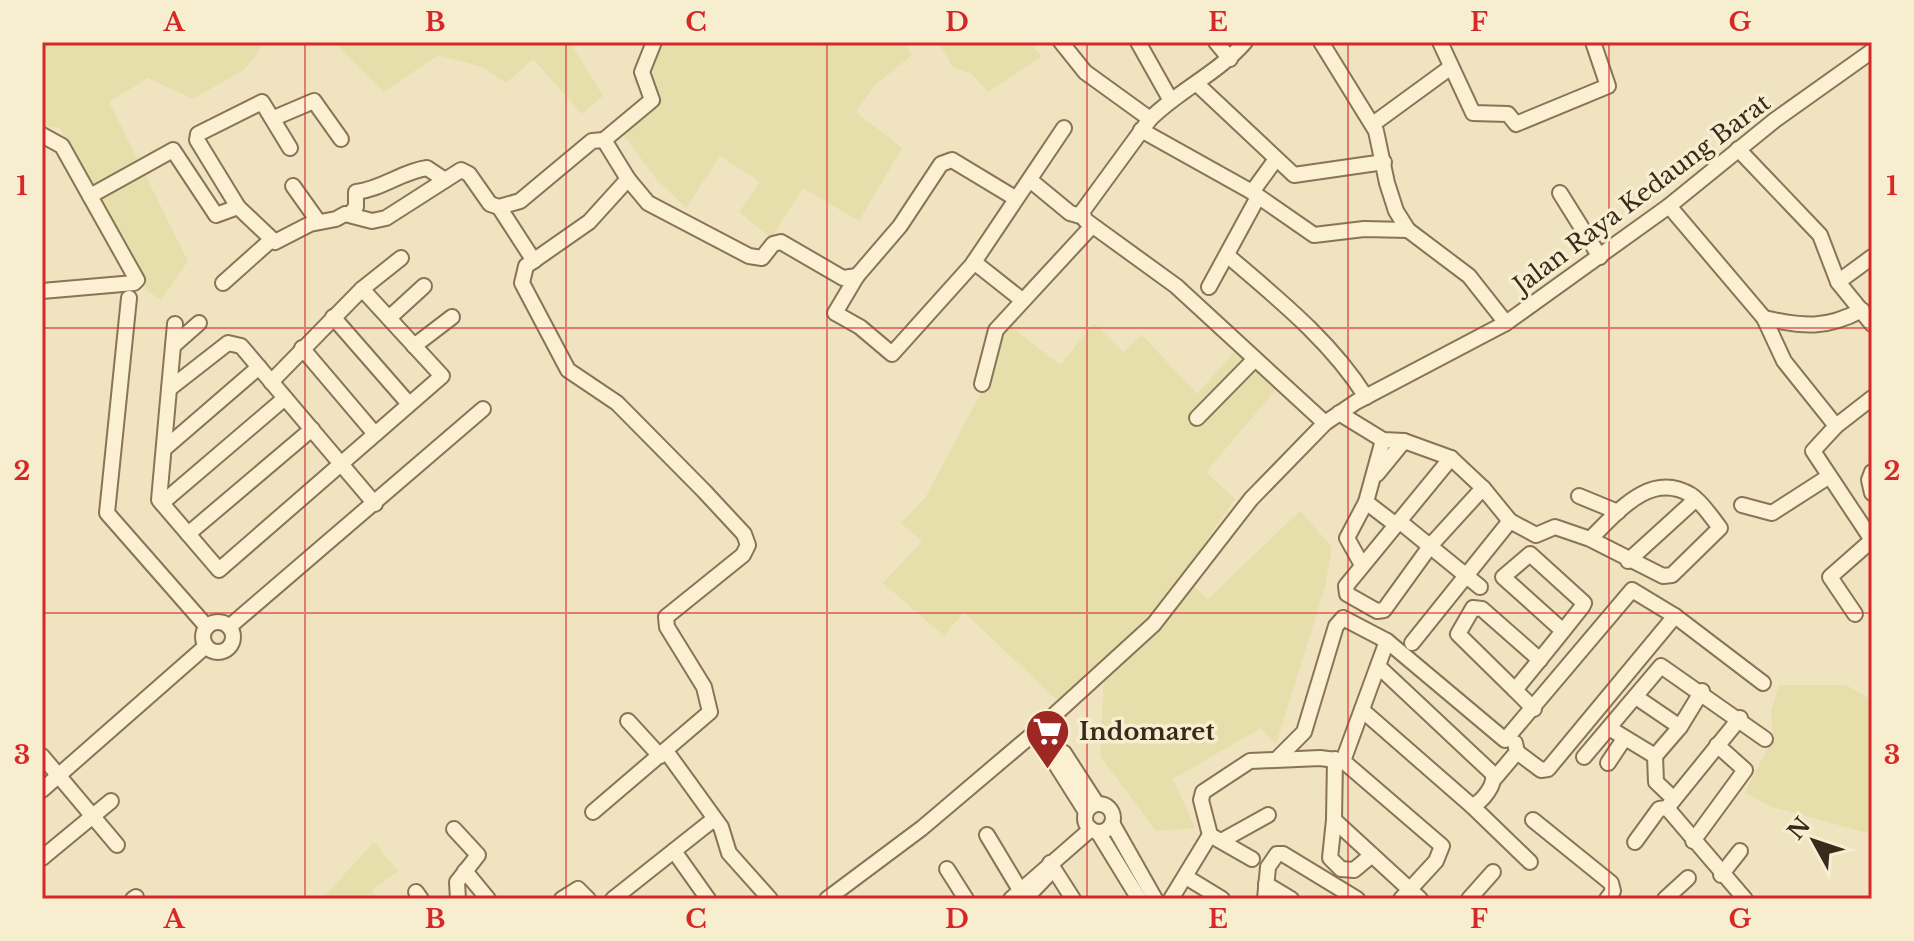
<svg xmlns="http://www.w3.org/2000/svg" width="1914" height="941" font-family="'Libre Baskerville',serif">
  <rect width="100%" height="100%" fill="#f0e3bf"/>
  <!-- farmland -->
  <g fill="#e6dfac">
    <path d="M42,42H265L245,69L193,99L148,78L109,102L188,261L161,300L145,289L114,225L60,128L42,126Z"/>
    <path d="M334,42H570L603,96L582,114L533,59L506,83L482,67L438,55L384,92Z"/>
    <path d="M654,42H902L912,55L873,87L856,112L902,148L859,221L803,188L771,238L739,212L760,182L720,156L686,208L657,180L618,128L649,104L634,81Z"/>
    <path d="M938,42H1030L1041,57L988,92L972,74L953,67Z"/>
    <path d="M1094,323L1123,352L1142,335L1197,394L1234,352L1278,387L1206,472L1235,499L1182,576L1208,599L1300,511L1332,547L1325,587L1276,744L1261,728L1173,779L1195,828L1156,831L1100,756L1105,661L1058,701L964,612L944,636L883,583L922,541L901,523L925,498L982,391L987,348L1009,325L1060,365Z"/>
    <path d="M1779,685H1846L1872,700V834L1772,807L1745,793L1773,737L1771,712Z"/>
    <path d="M374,842L398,871L372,890L378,899H322Z"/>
  </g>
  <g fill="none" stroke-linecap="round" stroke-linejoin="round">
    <defs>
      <g id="minor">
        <path d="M1061,42L1085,72L1150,119C1179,90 1217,74 1245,42"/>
        <path d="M1138,42L1170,99"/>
        <path d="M1216,42L1230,59"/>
        <path d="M1321,42L1376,131L1387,183L1396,211L1408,230L1469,276L1506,323"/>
        <path d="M1440,42L1473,113L1508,114L1516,124L1608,86L1593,42"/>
        <path d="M1197,84L1294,175L1384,162"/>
        <path d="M274,118L314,101L341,139"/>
        <path d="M1150,119L1082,212L1085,220L1176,286L1325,423"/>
        <path d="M1373,124L1451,67"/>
        <path d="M1141,130L1252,192L1314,235L1364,229L1408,230"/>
        <path d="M42,135L62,146L137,280L134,283L42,291"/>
        <path d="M1738,149L1820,235L1838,282L1872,324"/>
        <path d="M628,179L648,203L749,256L762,258L773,244L781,242L843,278L857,276"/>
        <path d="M1030,180L1070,213L1084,217"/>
        <path d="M293,186L318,221"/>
        <path d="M1252,192L1276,159"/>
        <path d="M1560,193L1600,257"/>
        <path d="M90,196L173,150L216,215L238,207L275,242L310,224L336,219L345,214L372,221L386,218L461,170L469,174L490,204L499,207L520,201L592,141L604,140"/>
        <path d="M1015,198L952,160L941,164L900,226L857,276L835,313L860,327L892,354L972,265L1064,128"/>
        <path d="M1669,206L1764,318L1784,361L1836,426"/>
        <path d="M238,207L197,140L198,134L262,102L290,148"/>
        <path d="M499,207L534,261"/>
        <path d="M350,214L356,207V192C382,189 403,171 427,168L445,180"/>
        <path d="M1228,256C1277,298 1331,341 1366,397"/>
        <path d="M974,262L1022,300"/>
        <path d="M1838,282L1872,257"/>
        <path d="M223,283L270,241"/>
        <path d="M1209,287L1258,197"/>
        <path d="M362,289L401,258"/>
        <path d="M129,298L107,513L207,627"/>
        <path d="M333,317L409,404"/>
        <path d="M389,318L424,286"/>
        <path d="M1764,318C1804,327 1826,329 1862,310"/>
        <path d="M175,324L169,389L228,343L241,346L375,504"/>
        <path d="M173,346L199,323"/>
        <path d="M414,346L452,317"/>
        <path d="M302,348L375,434"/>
        <path d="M982,384L996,330L1092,226"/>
        <path d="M169,389L159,500L219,570L442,376L362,289L271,382"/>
        <path d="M1872,398L1836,426L1813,451L1872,540"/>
        <path d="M1339,413L1383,440L1404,441L1451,458L1483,488L1510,521L1536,535L1555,527L1590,539L1663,576L1672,575L1720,528C1712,518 1702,502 1691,495C1650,470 1617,513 1590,539"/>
        <path d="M1197,418L1254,360"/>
        <path d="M164,449L259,367"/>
        <path d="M1451,458L1346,586L1347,594L1377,611L1384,610L1431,545L1483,488"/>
        <path d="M1872,472L1869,480L1872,493"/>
        <path d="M1377,474L1404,441"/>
        <path d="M1579,496L1618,512"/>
        <path d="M1366,502L1396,525"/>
        <path d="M162,503L285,398"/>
        <path d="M1742,505L1772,513L1828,477"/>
        <path d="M1399,521L1480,587"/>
        <path d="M188,534L312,429"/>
        <path d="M1628,561L1695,500"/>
        <path d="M1362,565L1347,538L1366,502L1383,440"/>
        <path d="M1855,614L1830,577L1872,540"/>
        <path d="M1675,616L1763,683"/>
        <circle cx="218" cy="637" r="15"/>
        <path d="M229,627L483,409"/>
        <path d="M1412,643L1510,521"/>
        <path d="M1515,690L1458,634L1473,608L1482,609L1540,660"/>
        <path d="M1636,697L1680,727"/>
        <path d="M1534,709L1515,690C1538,662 1560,635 1582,607L1584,603L1530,554L1503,577L1563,631"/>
        <path d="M1362,710L1472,806C1482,802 1497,784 1492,773L1378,666"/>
        <path d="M628,721L660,756"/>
        <path d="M1040,728L1053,747L1055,763L1086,812"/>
        <path d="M1609,728L1655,756L1680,727L1702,691"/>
        <path d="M1053,747L1064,753L1097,804"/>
        <path d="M666,751L721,827L729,853L770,899"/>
        <path d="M42,756L117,845"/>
        <path d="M1655,756L1656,782L1674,799"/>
        <path d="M1584,757L1661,666L1765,739"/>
        <path d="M1277,759L1304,732L1336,626L1343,618L1387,641L1505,740L1632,590L1675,616L1548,769L1541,770L1517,752"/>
        <path d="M1335,759L1334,820L1420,899"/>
        <path d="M1343,761L1387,641"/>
        <path d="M1608,763L1624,739"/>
        <path d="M1495,778L1517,752L1515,743"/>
        <path d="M42,790L206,646"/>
        <circle cx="1099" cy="818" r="14"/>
        <path d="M1472,806L1530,862"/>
        <path d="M1667,808L1740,718"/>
        <path d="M593,812L710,712L704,687L667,627L666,617L743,555L748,545L744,534L704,491L617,403L568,370L522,283L526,266L589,222L628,179L604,140L652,100L642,72L654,42"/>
        <path d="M1334,820L1330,858L1341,869L1354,870L1372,855"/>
        <path d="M1533,820L1611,883L1613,891L1607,899"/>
        <path d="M1112,823L1155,899"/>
        <path d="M454,829L478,855L457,882L458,899"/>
        <path d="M1098,832L1139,899"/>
        <path d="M987,835L1020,890"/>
        <path d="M1223,840L1268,815"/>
        <path d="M1693,841L1745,770L1717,745"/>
        <path d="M1635,842L1659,809L1667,808L1745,899"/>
        <path d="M674,851L708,899"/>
        <path d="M42,858L111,801"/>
        <path d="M1252,859L1210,835L1201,800L1203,792L1250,761L1320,758L1343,761L1442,846L1436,861L1401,899"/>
        <path d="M1050,863L1073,899"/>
        <path d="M947,869L966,899"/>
        <path d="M465,871L488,899"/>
        <path d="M1721,875L1740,851"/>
        <path d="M1186,877L1222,899"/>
        <path d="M1266,884L1291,899"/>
        <path d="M416,892L421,899"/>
        <path d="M133,899L136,897"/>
        <path d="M562,899L578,889L588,899"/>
        <path d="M613,899L714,819"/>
        <path d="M827,899L922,828L1040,728L1154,624L1251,499L1325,423L1356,402L1506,323L1669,206L1775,120L1872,51"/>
        <path d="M1011,899L1091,829"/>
        <path d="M1025,899L1047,876"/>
        <path d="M1171,899L1210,835"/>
        <path d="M1265,899L1268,867L1277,854H1283L1357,899"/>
        <path d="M1469,899L1493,872"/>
        <path d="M1665,899L1688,878"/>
      </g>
    </defs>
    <!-- minor casing -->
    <use href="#minor" stroke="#8a7356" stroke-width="18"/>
    <!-- minor -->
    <use href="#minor" stroke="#fbf0d2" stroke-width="14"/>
  </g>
  <!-- grid -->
  <path fill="none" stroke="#d62828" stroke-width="2" stroke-opacity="0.55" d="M305,42V899M566,42V899M827,42V899M1087,42V899M1348,42V899M1609,42V899M42,328H1872M42,613H1872"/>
  <!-- icons -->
  <defs>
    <symbol id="supermarket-pin" viewBox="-11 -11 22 30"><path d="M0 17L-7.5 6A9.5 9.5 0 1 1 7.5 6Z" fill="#9c2723" stroke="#f7edcf"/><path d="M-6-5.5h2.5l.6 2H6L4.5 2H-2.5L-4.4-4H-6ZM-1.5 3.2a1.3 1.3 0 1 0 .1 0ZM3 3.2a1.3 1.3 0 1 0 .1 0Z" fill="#fff"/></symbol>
  </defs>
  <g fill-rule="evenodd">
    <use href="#supermarket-pin" x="1022" y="706" width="51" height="69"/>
  </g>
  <g text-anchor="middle" stroke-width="7" stroke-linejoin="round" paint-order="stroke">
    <!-- street labels -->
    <g font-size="24" fill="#382b1c" stroke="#f7edcf">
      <text transform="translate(1642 194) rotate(-37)" y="8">Jalan Raya Kedaung Barat</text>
    </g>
    <!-- poi labels -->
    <g font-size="24" font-weight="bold" fill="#382b1c" stroke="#f7edcf" text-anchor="start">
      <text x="1079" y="740">Indomaret</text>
    </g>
  </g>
  <!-- border -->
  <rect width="1914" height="941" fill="none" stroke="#f7edcf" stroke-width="88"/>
  <!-- north arrow -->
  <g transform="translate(1814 841) rotate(310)" stroke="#f7edcf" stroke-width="6" paint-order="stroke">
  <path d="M0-6L14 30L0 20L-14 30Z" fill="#382b1c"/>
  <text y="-12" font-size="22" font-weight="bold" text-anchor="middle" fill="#382b1c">N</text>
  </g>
  <rect x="44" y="44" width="1826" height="853" fill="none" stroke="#d62828" stroke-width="3"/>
  <g font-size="26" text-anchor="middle" font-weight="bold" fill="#d62828">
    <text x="174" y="31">A</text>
    <text x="435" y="31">B</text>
    <text x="696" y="31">C</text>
    <text x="957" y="31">D</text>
    <text x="1218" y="31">E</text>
    <text x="1479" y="31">F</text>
    <text x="1740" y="31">G</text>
    <text x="22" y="195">1</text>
    <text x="1892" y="195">1</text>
    <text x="22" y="480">2</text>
    <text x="1892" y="480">2</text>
    <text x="22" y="764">3</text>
    <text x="1892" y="764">3</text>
    <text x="174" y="928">A</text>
    <text x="435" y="928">B</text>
    <text x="696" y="928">C</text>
    <text x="957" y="928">D</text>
    <text x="1218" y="928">E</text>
    <text x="1479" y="928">F</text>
    <text x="1740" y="928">G</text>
  </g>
</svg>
